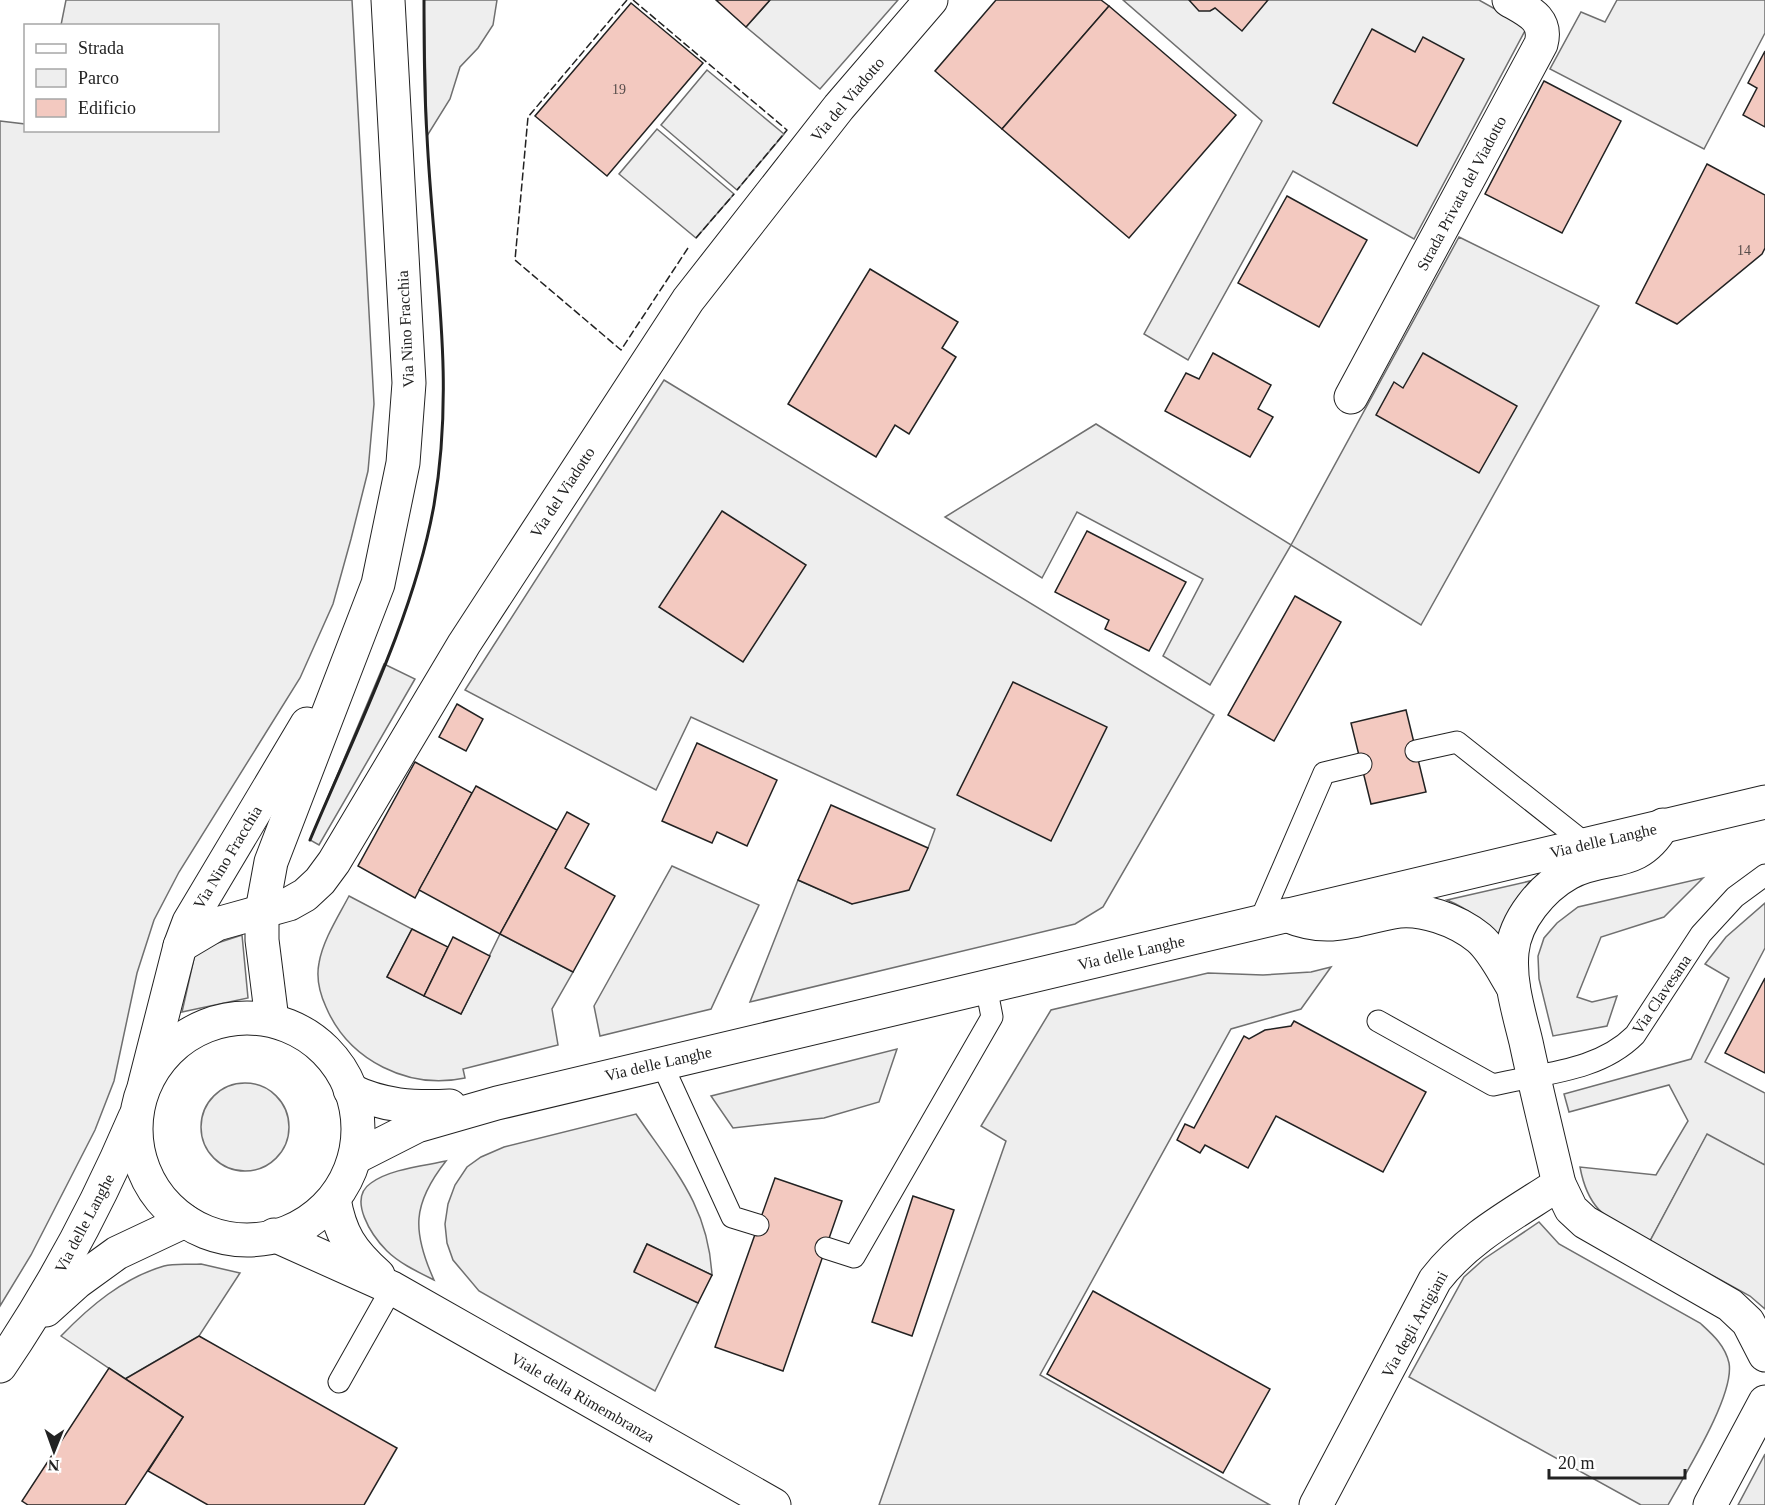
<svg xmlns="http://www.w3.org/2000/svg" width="1765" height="1505" font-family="'Times New Roman',serif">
  <rect width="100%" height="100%" fill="#fff"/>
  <!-- green -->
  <g fill="#eee" stroke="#6f6f6f" stroke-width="1.5">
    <path d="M66,0H352L374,404L368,471L351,539L333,604L300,678L179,872L154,920L137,973L114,1081L95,1130L31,1255L0,1306V121L25,124L26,130H218V26L61,25Z"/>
    <path d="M424,0H497L493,25L478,48L460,67L450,99L427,136Z"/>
    <path d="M770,0H898L820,89L746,27Z"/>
    <path d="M1123,0H1479L1527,27L1414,239L1293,171L1188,360L1144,334L1262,121Z"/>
    <path d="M1617,0H1765V33L1704,149L1550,69L1581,12L1605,22Z"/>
    <path d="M707,70L784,134L737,190L661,125Z"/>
    <path d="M657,129L734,194L696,238L619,174Z"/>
    <path d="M1459,237L1599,306L1421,625L1291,545L1210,685L1163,656L1203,579L1077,512L1042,578L945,517L1096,424L1291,545Z"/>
    <path d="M664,380L1214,715L1103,907L1075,924L750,1002L798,880L852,904L928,848L935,829L691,717L656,790L465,690Z"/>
    <path d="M384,664L415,679L319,845L310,840Z"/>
    <path d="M672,866L759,905L711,1009L600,1036L594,1006Z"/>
    <path d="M1703,878L1664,917L1601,937L1577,997L1592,1002L1617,996L1607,1026L1553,1036L1539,979L1538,956L1544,938L1557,923L1578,907Z"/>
    <path d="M1530,881L1506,917L1499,942C1484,922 1471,910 1447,900Z"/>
    <path d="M349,896L412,929L387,977L461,1014L500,934L573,972L552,1009L558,1045L463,1069L465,1078C409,1090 349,1061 326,1007C320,994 316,978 319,963C323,940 338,917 349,896Z"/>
    <path d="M1765,903V948L1705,1062L1765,1093V1165L1707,1135L1650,1241C1610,1219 1589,1215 1580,1167L1656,1175L1688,1121L1669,1085L1569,1112L1564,1094L1691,1059L1729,978L1705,964L1726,937Z"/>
    <path d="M242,935L248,998L182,1012L195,954L205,947Z"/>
    <path d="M1331,967L1301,1009L1231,1029L1040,1375L1270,1505H879L1006,1141L981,1126L1051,1010L1208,973L1263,975L1311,972Z"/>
    <path d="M897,1049L879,1102L824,1118L733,1128L711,1096Z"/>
    <circle cx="245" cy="1127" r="44"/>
    <path d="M636,1114C674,1170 708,1205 712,1275L647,1244L634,1271L698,1303L655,1391L479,1291L453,1260L447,1243L445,1224L448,1204L455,1185L467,1167L481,1157L504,1147Z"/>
    <path d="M446,1161C412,1204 412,1231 434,1280C418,1272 399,1263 387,1251C372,1236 347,1199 371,1183C390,1169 423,1166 446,1161Z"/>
    <path d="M1539,1222L1559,1244L1700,1323C1712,1334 1725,1345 1729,1363C1735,1395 1685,1474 1668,1505H1641L1409,1377L1464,1277L1484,1259Z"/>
    <path d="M201,1264L240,1273L199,1336L125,1379L61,1336C90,1306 123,1278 164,1266C175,1263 189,1265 201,1264Z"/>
  </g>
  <!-- parking -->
  <g fill="#ededed" stroke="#6f6f6f" stroke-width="1.5">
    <path d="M1707,1134L1765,1165V1309L1750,1296L1650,1241Z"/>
    <path d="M1765,1454V1505H1738Z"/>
  </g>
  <!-- building -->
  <g fill="#f3c9c0" stroke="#222" stroke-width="1.5">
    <path d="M716,0H770L746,27Z"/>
    <path d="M996,0H1101L1109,6L1002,129L935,71Z"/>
    <path d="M1189,0H1268L1242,31L1215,8L1210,11H1199Z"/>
    <path d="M631,3L703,63L607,176L535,116Z"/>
    <path d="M1109,6L1236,115L1129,238L1002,129Z"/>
    <path d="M1372,29L1415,52L1423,37L1464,59L1417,146L1333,103Z"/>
    <path d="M1765,51V127L1743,115L1757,88L1748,83Z"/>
    <path d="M1544,81L1621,121L1562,233L1485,194Z"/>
    <path d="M1707,164L1765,195V248L1762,254L1677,324L1636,303Z"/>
    <path d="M1287,196L1367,240L1319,327L1238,283Z"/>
    <path d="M870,269L958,322L942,348L956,357L909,434L895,425L876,457L788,404Z"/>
    <path d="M1213,353L1271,385L1258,409L1273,417L1250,457L1165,411L1186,373L1199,379Z"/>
    <path d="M1423,353L1517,406L1479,473L1376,415L1394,382L1403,388Z"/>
    <path d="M722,511L806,565L743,662L659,607Z"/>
    <path d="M1087,531L1186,582L1149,651L1105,629L1109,620L1055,592Z"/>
    <path d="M1295,596L1341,622L1274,741L1228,715Z"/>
    <path d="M1013,682L1107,727L1051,841L957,795Z"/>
    <path d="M457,704L483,719L466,751L439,737Z"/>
    <path d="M1406,710L1426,792L1371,804L1351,723Z"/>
    <path d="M697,743L777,780L747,846L717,832L712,843L662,821Z"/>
    <path d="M415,762L472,793L415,898L358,866Z"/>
    <path d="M476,786L557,830L500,934L419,890Z"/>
    <path d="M831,805L928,848L909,890L852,904L798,880Z"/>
    <path d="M567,812L589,824L565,868L615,896L573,972L500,934Z"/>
    <path d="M412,929L448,947L424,996L387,977Z"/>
    <path d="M453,937L490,956L461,1014L424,996Z"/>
    <path d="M1765,978V1073L1725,1053Z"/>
    <path d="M1294,1021L1426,1092L1383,1172L1276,1116L1248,1168L1205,1145L1200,1153L1177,1140L1185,1124L1194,1128L1244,1036L1249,1039L1265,1030L1291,1026Z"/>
    <path d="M775,1178L842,1201L783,1371L715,1347Z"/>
    <path d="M913,1196L954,1210L912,1336L872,1322Z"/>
    <path d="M647,1244L712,1275L698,1303L634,1272Z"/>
    <path d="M1093,1291L1270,1389L1223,1473L1047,1374Z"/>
    <path d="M199,1336L397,1448L364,1505H208L148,1471L183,1417L125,1379Z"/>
    <path d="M109,1368L183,1417L125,1505H28L22,1501Z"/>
  </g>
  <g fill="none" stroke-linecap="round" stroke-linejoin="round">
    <defs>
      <g id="service">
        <path d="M1416,751L1457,742L1586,844"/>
        <path d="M1260,921L1324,773L1361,764"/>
        <path d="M1378,1021L1493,1085C1542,1073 1598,1072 1635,1035L1701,934L1735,897L1765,875"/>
        <path d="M661,1062L732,1217L758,1225"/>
        <path d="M826,1248L854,1257L992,1017L986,986"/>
        <path d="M339,1382L392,1288"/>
      </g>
      <g id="minor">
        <path d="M1351,397L1541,44C1548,19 1528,11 1509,0"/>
        <path d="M1663,825C1637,870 1606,853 1569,873C1542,888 1515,920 1512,952C1509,982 1519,1013 1526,1042C1536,1089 1548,1137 1559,1184L1571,1209L1585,1222L1730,1305L1748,1322L1765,1355"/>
        <path d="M1286,915C1329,933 1350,920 1393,912C1421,907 1457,920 1479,938C1493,950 1503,971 1513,987"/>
        <path d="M180,946L217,924L289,904L305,895L320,881L334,862L464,644L688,300L839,107L931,0"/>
        <path d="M334,1199C340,1234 351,1251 378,1275"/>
        <path d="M274,1235L392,1288L774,1505"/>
        <path d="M1316,1505L1435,1280C1467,1238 1515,1213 1559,1184"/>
        <path d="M1710,1505L1765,1402"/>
      </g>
      <g id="tertiary">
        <path d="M272,1020L262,940V911L271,862L378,584L403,463L409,383L388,0"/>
        <path d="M145,1083L180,946L189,922L307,724"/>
      </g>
      <g id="secondary">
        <circle cx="247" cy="1129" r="111"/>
        <path d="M350,1090C382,1106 414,1108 450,1106"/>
        <path d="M356,1157L417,1126L497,1103L1765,802"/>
        <path d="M46,1310L77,1282L117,1253L185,1221"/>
        <path d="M0,1366C53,1288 98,1204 135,1117"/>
      </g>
    </defs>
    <!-- service casing -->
    <use href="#service" stroke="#222" stroke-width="23"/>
    <!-- minor casing -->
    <use href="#minor" stroke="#222" stroke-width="35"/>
    <!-- tertiary casing -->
    <use href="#tertiary" stroke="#222" stroke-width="35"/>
    <!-- secondary casing -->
    <use href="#secondary" stroke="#222" stroke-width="35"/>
    <!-- service -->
    <use href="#service" stroke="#fff" stroke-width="21"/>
    <!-- minor -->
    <use href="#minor" stroke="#fff" stroke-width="33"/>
    <!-- tertiary -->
    <use href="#tertiary" stroke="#fff" stroke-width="33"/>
    <!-- secondary -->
    <use href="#secondary" stroke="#fff" stroke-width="33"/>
    <!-- fence -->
    <g stroke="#222" stroke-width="1.5" stroke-dasharray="8 3" stroke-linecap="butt">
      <path d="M627,0L528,117L515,260L621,350L688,248"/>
      <path d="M633,0L787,130L737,190"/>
      <path d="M696,238L734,194"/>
    </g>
    <!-- wall -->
    <path stroke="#222" stroke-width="3" d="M310,840C354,735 414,617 434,505C456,379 433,262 427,136C424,91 424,45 424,0"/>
  </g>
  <g text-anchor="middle" stroke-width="4.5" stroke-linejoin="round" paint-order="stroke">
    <!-- number labels -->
    <g font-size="14" fill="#564c4a">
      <text x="619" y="94">19</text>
      <text x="1744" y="255">14</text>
    </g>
    <!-- street labels -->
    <g font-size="16" fill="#222" stroke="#fff">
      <text transform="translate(847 99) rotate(-50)" y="6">Via del Viadotto</text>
      <text transform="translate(1461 193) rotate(-62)" y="6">Strada Privata del Viadotto</text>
      <text transform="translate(405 329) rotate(-93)" y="6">Via Nino Fracchia</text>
      <text transform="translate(562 492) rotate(-57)" y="6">Via del Viadotto</text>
      <text transform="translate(1603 840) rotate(-13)" y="6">Via delle Langhe</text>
      <text transform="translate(227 857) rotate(-59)" y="6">Via Nino Fracchia</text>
      <text transform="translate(1131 952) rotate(-13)" y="6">Via delle Langhe</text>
      <text transform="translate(1661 994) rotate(-56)" y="6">Via Clavesana</text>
      <text transform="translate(658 1063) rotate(-13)" y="6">Via delle Langhe</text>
      <text transform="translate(84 1223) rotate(-62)" y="6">Via delle Langhe</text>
      <text transform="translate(1414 1324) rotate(-61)" y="6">Via degli Artigiani</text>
      <text transform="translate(583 1397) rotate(30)" y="6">Viale della Rimembranza</text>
    </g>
  </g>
  <!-- legend -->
  <rect x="24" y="24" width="195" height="108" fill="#ffffff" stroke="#a7a7a7" stroke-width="1.5"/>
  <rect x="36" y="44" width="30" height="9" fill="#ffffff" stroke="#a7a7a7" stroke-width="1.5"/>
  <text x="78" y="54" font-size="18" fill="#222222">Strada</text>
  <rect x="36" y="69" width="30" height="18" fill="#eeeeee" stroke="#a7a7a7" stroke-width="1.5"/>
  <text x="78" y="84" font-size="18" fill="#222222">Parco</text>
  <rect x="36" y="99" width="30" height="18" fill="#f3c9c0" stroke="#a7a7a7" stroke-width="1.5"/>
  <text x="78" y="114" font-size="18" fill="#222222">Edificio</text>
  <!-- north arrow -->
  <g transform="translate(54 1451) rotate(181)" stroke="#ffffff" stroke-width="4.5" paint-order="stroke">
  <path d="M0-4.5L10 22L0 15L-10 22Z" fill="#222222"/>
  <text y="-9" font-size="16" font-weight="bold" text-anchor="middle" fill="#222222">N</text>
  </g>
  <!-- scale -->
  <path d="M1549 1469v9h136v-9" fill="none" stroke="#222222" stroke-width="3"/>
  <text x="1558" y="1469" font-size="18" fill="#222222" stroke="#ffffff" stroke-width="4.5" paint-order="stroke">20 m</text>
</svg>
